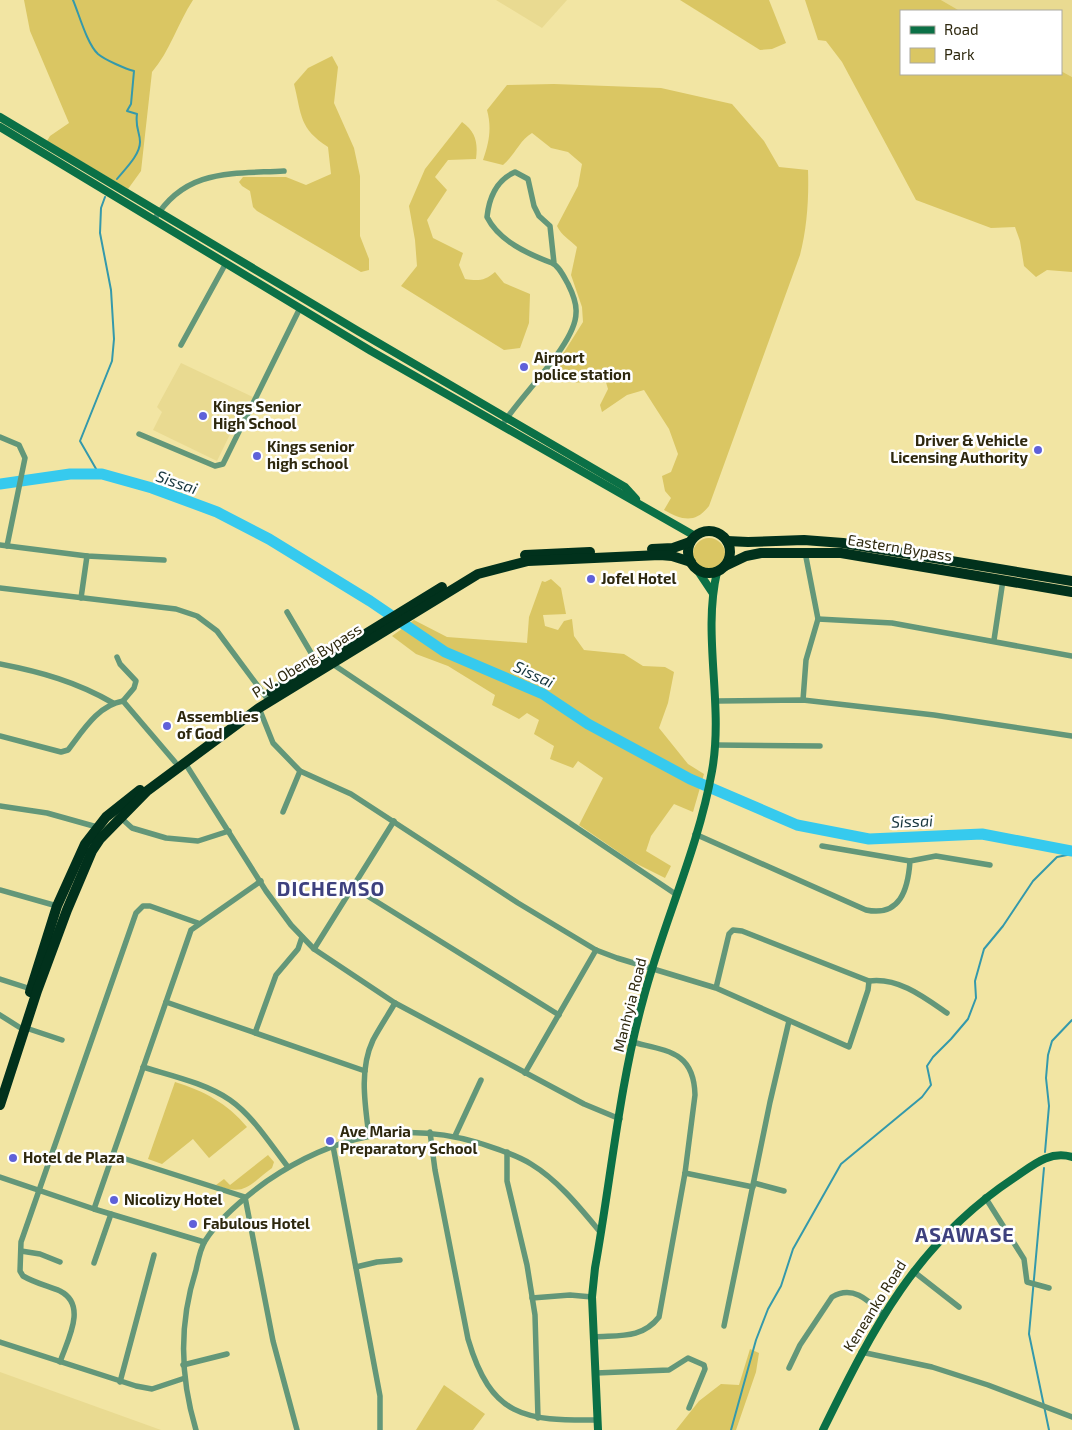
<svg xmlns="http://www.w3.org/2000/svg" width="1072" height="1430" font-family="'Exo 2',sans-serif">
  <rect width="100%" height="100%" fill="#f2e5a3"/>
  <!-- built -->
  <g fill="#e9da91">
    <path d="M496,0H567L542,28Z"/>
    <path d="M941,0H1072V77L1061,71V11H960Z"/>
    <path d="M181,363L255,398L242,423L237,420L217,461L153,430L162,412L157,407Z"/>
    <path d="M0,1372L161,1430H0Z"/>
  </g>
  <!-- green -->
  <g fill="#dac663">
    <path d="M24,0H193C178,23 170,51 152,72L141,171L128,189L47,141L50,136L69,123L30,31Z"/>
    <path d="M680,0H769L786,43L772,49L760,50Z"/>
    <path d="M805,0H941L960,11H901V74H1061V71L1072,77V272L1047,270L1036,277L1024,266L1020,241L1015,227L991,228L916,200L842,62L826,41L818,40Z"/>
    <path d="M332,56L338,67L334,103L354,148L360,176V236L369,259V270L361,272L257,211L253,207L250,191L242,186L239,182L243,177H286L306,185L331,174L328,147C299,128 302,116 294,84L308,68Z"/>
    <path d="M554,84L661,88L732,104L764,141L779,167L808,170C809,199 807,228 800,255L709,506C695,524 682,520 664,510L671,498L665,491L662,476L671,472L678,454L669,429L644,390L627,395L602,412L600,405L608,389L605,379C587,382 565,387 551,373L583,322L582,307L571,275L577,247C569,239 562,236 557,226L578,186L582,164L568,152L551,148L532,133C519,141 515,155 503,165L483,160C489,143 492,128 487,110L507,85Z"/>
    <path d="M462,122C476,132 478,143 476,159L448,160L435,177L447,190L427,220L433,238L463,253L459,265L465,279C478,281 485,281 495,272L504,283L530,294L529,323L520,348L504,350L401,286L417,266L415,240L409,206L425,169Z"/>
    <circle cx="709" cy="554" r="16"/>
    <path d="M551,579L561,588L566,614L543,615L545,626L558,630L564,621L572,619L574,636L584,650L624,654L643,666L665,667L674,672L668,703L659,728L688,764L704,774L693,812L674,804L651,836L646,851L671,866L665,878L633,862L579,825L603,778L578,761L573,768L550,759L554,746L534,734L539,720L527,713L519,719L492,705L495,695L448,666L416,654L392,636L414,620L447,637L527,643L529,617L542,581L545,582Z"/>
    <path d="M175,1082C204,1091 227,1103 247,1127L209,1158L193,1139L162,1164L148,1159Z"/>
    <path d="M268,1155L274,1162L272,1168C249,1185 245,1197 216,1185L224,1179L230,1185Z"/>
    <path d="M750,1349L759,1353L756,1372L736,1430H676L699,1401L721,1384L739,1385Z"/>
    <path d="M444,1385L485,1414L473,1430H416Z"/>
  </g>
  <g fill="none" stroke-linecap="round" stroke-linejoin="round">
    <!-- stream -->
    <g stroke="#3499ab" stroke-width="2">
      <path d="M73,0C79,14 87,44 98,54C105,60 126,69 134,71L131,104L127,111L137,114C135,128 140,132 140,142C140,155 125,169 117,179"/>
      <path d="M99,474L80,441L112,361L114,339L111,290L100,233L101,208L105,197"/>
      <path d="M1045,1152L1049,1106L1046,1078L1048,1055L1052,1041L1072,1020"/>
      <path d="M1044,1168L1029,1334L1049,1430"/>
      <path d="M731,1430L756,1340L768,1309L781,1286L793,1249L841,1164L922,1097L931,1085L927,1066L933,1057L951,1039L968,1019L976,998L975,981L984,949L1003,926L1033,881L1057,857L1072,854"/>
    </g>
    <!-- river -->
    <path stroke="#36caee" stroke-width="11" d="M0,484L70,474H102L152,488L217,512L269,539L370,601L445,652L543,694L588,724L690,779L797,825L869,839L982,834L1072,851"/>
    <!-- street -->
    <g stroke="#639779" stroke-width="5.5">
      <path d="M154,220C185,168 232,174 284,171"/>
      <path d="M181,345L226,263"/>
      <path d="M505,421C522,394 576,343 576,313C577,303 572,292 568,284C564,277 559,266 552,263C528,254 499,241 487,217C489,198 497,180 515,172L528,179L534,206L539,216L550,226L554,263"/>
      <path d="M139,434L215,466L223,464L300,308"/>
      <path d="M0,437L19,445L25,458L7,546"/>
      <path d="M0,545L87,556L164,560"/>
      <path d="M0,588L176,609L197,616L217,631L269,701"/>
      <path d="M81,598L87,556"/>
      <path d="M287,612L317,663"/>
      <path d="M818,619L892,623L1072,656"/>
      <path d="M994,640L1003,580"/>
      <path d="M117,657L120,664L136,681L134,688L123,701"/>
      <path d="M331,663L677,895"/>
      <path d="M0,664C41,672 77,682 113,703"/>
      <path d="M803,700L806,660L818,619L805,552"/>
      <path d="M717,701L803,700L934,715L1072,736"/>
      <path d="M259,708L273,743L300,771L351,794L518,903L596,950L617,958L716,988L849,1047L868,990L869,981L742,931L733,930L729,934L716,988"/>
      <path d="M0,736L61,752L68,750C82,732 98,705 123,701L175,762"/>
      <path d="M715,745L820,746"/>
      <path d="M185,763L266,891L291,925L314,949L395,1003L584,1104L620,1119"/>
      <path d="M0,806L47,813L97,827"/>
      <path d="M283,812L300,771"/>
      <path d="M120,817L132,828L166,838L198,841L229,831"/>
      <path d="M695,834L866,910C900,917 908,890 910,861L936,856L990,865"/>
      <path d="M822,846L910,861"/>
      <path d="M353,887L559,1015"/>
      <path d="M0,890L57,906"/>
      <path d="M314,949L394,821"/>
      <path d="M0,979L31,989"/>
      <path d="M869,981C898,977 924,997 947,1013"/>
      <path d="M166,1002L365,1071"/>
      <path d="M0,1015L19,1027"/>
      <path d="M26,1028L62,1040"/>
      <path d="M255,1033L276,975L298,949L302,937"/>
      <path d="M143,1067C172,1076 205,1083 230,1100C253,1116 271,1145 288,1167"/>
      <path d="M525,1073L596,950"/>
      <path d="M430,1132L435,1170L468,1339C491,1417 524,1421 598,1420"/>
      <path d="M369,1136C365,1104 359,1070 373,1040C380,1027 388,1015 395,1003"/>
      <path d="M455,1136L481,1080"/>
      <path d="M333,1146L380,1396V1430"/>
      <path d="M507,1152V1181L527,1265L535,1315L538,1418"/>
      <path d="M113,1155L245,1197L273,1341L297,1430"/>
      <path d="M685,1173L753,1187"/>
      <path d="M0,1177L94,1209L204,1242"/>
      <path d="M754,1183L784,1191"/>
      <path d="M985,1197L1024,1259L1027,1282L1049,1288"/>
      <path d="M94,1209L191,930L261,881"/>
      <path d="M21,1251L40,1254L60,1262"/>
      <path d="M94,1263L111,1214"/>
      <path d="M356,1267L377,1262L400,1260"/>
      <path d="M913,1271L959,1307"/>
      <path d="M532,1298L570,1295L592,1297"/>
      <path d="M724,1326L770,1102L789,1021"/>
      <path d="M594,1337C619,1335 642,1339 659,1317L685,1173L695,1095C694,1051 667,1051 632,1042"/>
      <path d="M0,1342L136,1386L152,1389L185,1378"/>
      <path d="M861,1352L932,1367L988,1385L1072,1417"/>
      <path d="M60,1362C67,1341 88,1305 60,1291C48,1286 35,1283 23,1276L20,1271L21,1242L136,913L143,906H150L198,923"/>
      <path d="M183,1365L227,1354"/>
      <path d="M789,1368L800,1345L832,1297C853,1284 869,1301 884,1315"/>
      <path d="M596,1373L669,1370L688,1358L704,1365L705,1369L689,1408"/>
      <path d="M120,1382L154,1255"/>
      <path d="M196,1430C180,1377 179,1323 196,1270C198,1261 200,1249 205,1241C220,1217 245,1197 267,1181C333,1136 401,1120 479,1143C497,1149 515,1154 531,1164C559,1181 581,1209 601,1233"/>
    </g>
    <!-- secondary -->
    <g stroke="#0b7046" stroke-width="8">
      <path d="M0,117L358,331L625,487L636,499"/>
      <path d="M0,127L371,351L695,536"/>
      <path d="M696,568L712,592"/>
      <path d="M598,1430L592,1297L595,1268C611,1179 619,1087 643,1000C663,923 698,850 712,771C724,705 702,636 717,572"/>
      <path d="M823,1430C873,1328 916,1243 1014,1178C1032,1166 1049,1150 1072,1157"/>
    </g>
    <!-- highway -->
    <g stroke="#01311c" stroke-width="10">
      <circle cx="709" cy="552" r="21"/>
      <path d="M727,541L748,542L804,540L843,543L1072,581"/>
      <path d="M652,549L673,548L690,542"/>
      <path d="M525,555L590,552"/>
      <path d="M725,566L746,556L761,553H841L1072,592"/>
      <path d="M271,692L442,587"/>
      <path d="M30,992L57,906L85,844L106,817L140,790"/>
      <path d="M0,1105L37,991L67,910L92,851L100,839L147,791L259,708L478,574L528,561L660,555L672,556L691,562"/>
    </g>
  </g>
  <!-- markers -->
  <g fill="#5f61d9" stroke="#fff" stroke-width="2">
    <circle cx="524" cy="367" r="5"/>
    <circle cx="203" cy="416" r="5"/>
    <circle cx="1038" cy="450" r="5"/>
    <circle cx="257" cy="456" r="5"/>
    <circle cx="591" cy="579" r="5"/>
    <circle cx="167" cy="726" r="5"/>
    <circle cx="330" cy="1141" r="5"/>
    <circle cx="13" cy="1158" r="5"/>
    <circle cx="114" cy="1200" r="5"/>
    <circle cx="193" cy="1224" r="5"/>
  </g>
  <g text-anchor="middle" stroke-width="5" stroke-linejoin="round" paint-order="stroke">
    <!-- poi labels -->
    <g font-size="15" font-weight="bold" fill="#2e280e" stroke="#fff" text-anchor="start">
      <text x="534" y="363">Airport<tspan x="534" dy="17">police station</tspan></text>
      <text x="213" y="412">Kings Senior<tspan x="213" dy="17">High School</tspan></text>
      <text x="1028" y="446" text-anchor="end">Driver &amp; Vehicle<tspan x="1028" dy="17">Licensing Authority</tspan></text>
      <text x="267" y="452">Kings senior<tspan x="267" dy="17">high school</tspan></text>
      <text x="601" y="584">Jofel Hotel</text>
      <text x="177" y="722">Assemblies<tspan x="177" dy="17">of God</tspan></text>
      <text x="340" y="1137">Ave Maria<tspan x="340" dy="17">Preparatory School</tspan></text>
      <text x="23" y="1163">Hotel de Plaza</text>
      <text x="124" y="1205">Nicolizy Hotel</text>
      <text x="203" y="1229">Fabulous Hotel</text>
    </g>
    <!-- street labels -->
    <g font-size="15" fill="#2e280e" stroke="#fff">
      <text transform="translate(900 548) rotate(9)" y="5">Eastern Bypass</text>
      <text transform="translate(307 661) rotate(-32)" y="5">P. V. Obeng Bypass</text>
      <text transform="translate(630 1005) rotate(-76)" y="5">Manhyia Road</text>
      <text transform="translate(875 1306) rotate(-58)" y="5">Keneanko Road</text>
    </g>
    <!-- water labels -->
    <g font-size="16" font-style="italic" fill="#17353d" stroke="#fff">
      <text transform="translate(177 482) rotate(19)" y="6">Sissai</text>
      <text transform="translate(534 674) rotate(25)" y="6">Sissai</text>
      <text transform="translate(912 821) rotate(-2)" y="6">Sissai</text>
    </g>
    <!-- district labels -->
    <g font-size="20" font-weight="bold" letter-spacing="1" fill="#3e417e" stroke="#fff">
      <text x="331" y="896">DICHEMSO</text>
      <text x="965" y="1242">ASAWASE</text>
    </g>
  </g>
  <!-- legend -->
  <rect x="900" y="10" width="162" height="65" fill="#ffffff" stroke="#aba99f"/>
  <rect x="910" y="26" width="25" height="8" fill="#0b7046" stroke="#aba99f"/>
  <text x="944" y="35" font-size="15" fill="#2e280e">Road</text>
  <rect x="910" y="48" width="25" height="15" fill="#dac663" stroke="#aba99f"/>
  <text x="944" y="60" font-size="15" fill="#2e280e">Park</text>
</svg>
